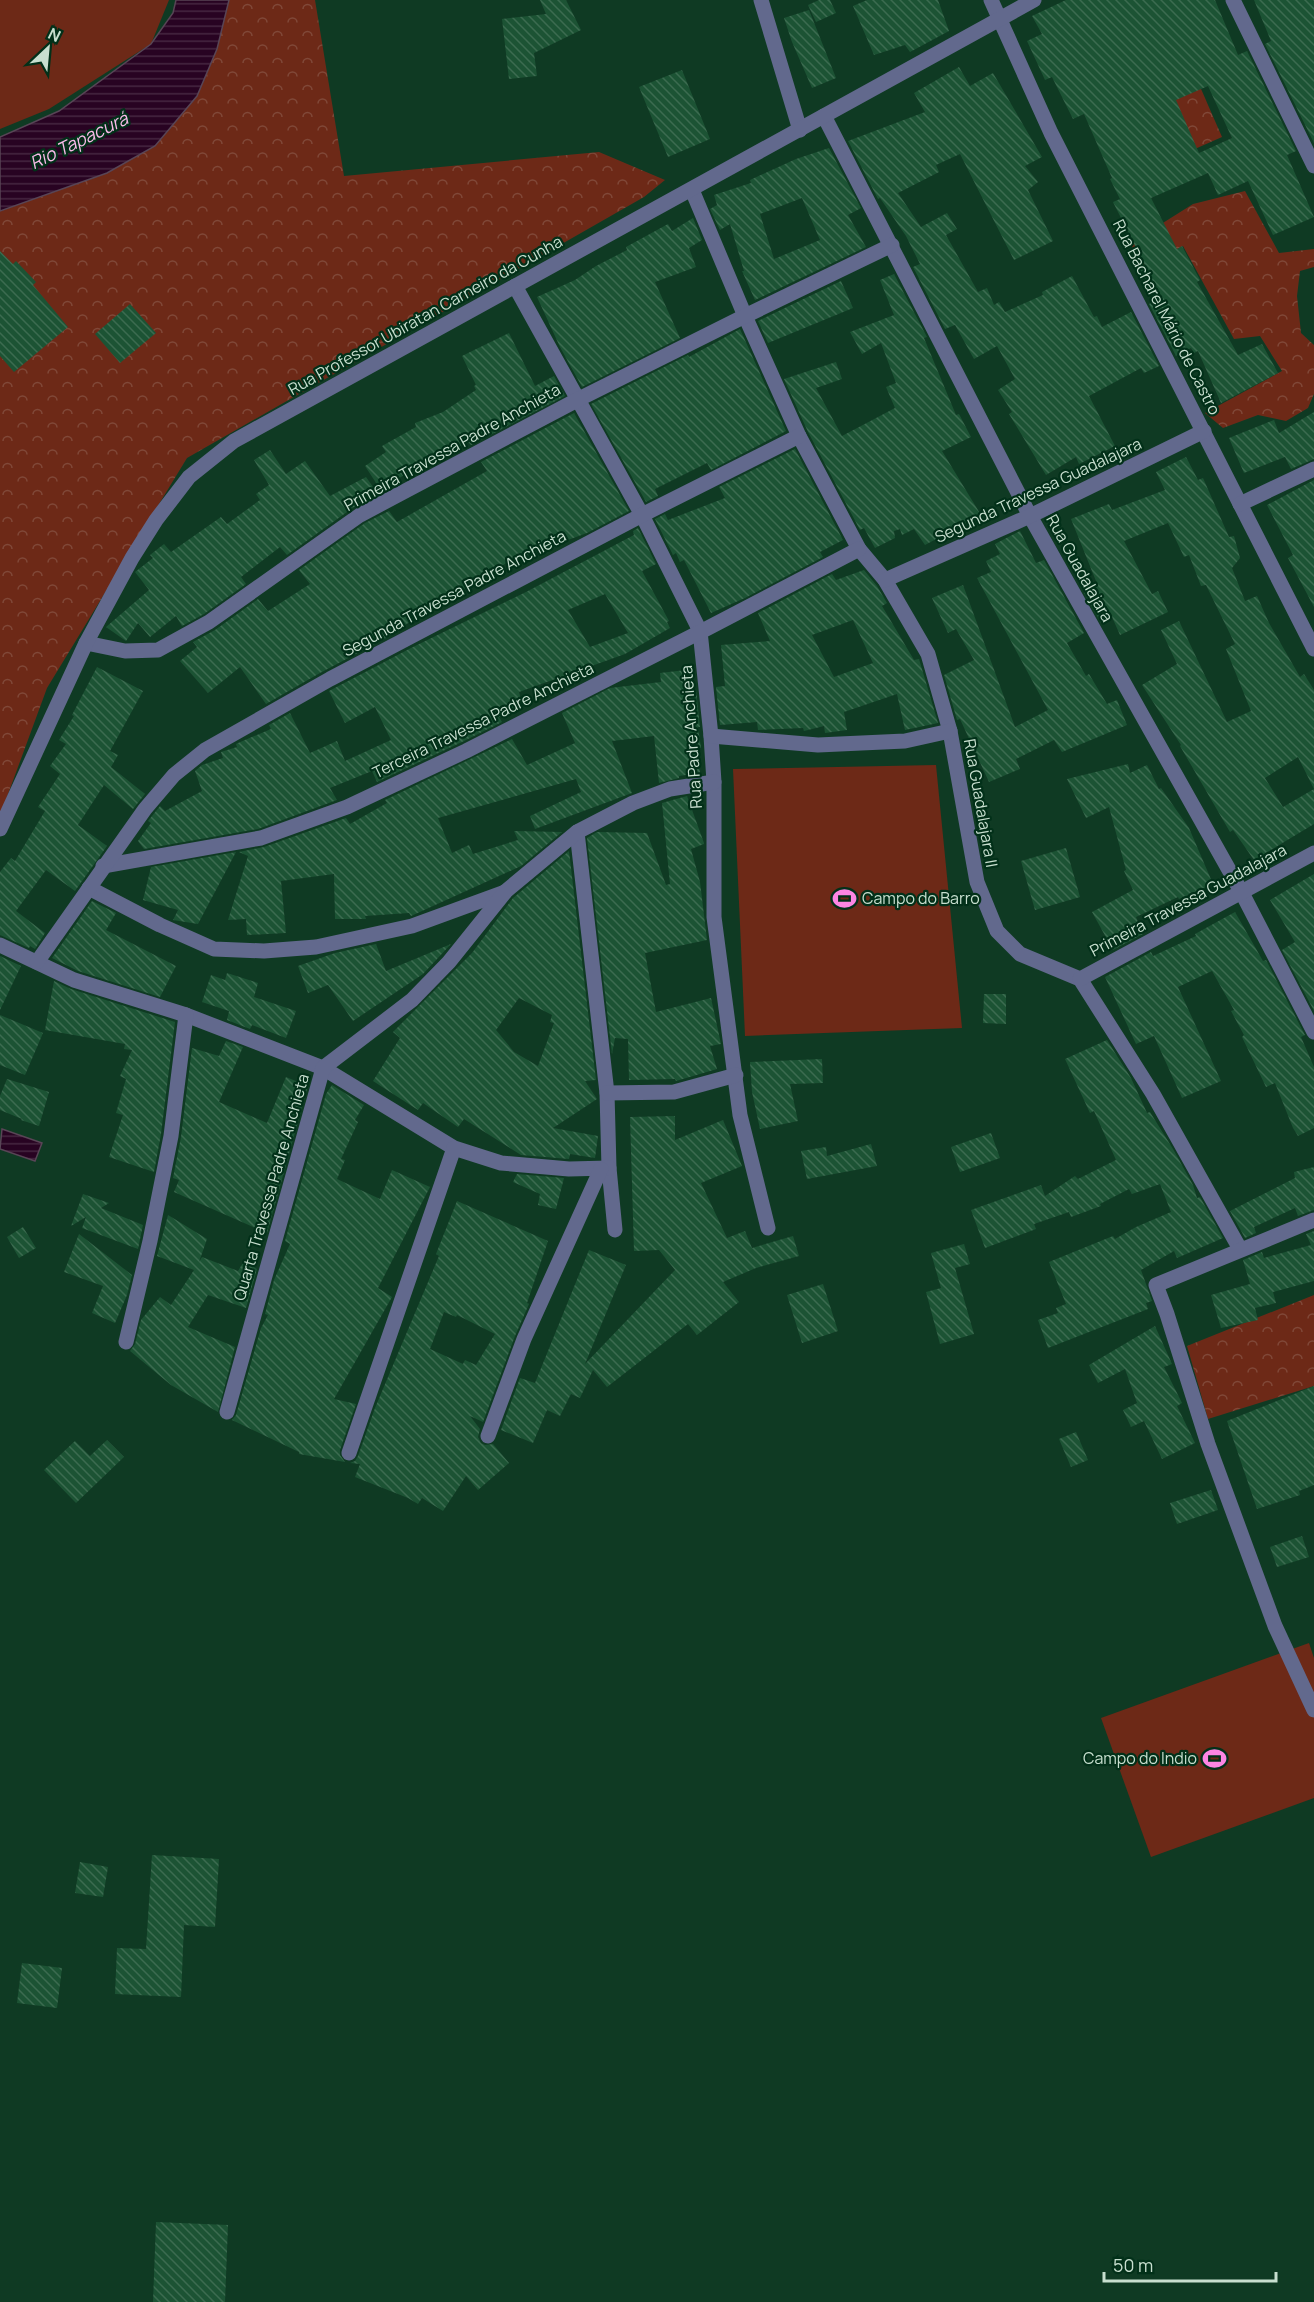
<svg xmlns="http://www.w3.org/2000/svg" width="1314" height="2302" font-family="Manrope,sans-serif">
  <defs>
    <pattern id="forest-crowns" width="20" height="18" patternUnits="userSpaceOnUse" patternTransform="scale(1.5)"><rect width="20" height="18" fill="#6d2917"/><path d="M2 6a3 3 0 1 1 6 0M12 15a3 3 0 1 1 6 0" fill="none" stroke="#804838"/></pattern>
    <pattern id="water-rules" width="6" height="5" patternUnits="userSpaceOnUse" patternTransform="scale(1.5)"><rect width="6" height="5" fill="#280322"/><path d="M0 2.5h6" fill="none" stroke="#462741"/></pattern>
    <pattern id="building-back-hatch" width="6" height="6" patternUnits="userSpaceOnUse" patternTransform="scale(1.5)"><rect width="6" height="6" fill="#1c5334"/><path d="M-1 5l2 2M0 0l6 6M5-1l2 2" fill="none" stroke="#3c6b50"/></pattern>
  </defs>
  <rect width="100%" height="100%" fill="#0f3a23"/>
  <!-- forest -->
  <g fill="url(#forest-crowns)">
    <path d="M229,0H315L344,176L599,152L665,180L644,197L187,458L47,688L0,816V211L107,173Z"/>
    <path d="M1191,66L1222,137L1179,156L1161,104Z"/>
    <path d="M1245,191L1279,253L1314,249V267L1300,271L1297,296L1301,333L1314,345V394L1308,408L1286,421L1258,415L1223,428L1205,413L1282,371L1260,336L1234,339L1183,246L1140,270L1131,243L1193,204Z"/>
    <path d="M1314,1295V1386L1208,1419L1187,1346Z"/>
  </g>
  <!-- garden -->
  <g fill="#6d2917">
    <path d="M0,0H169L151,44L49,109L0,129Z"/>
    <path d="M936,765L962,1028L745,1036L733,769Z"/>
    <path d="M1309,1643L1314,1658V1798L1151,1857L1101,1718Z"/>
  </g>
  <!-- water -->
  <g fill="url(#water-rules)" stroke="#584556" stroke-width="1.5">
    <path d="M176,0H229L217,49L197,96L155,146L107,173L0,211V137L59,111L151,44L173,13Z"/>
    <path d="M2,1129L42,1143L35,1161L0,1149Z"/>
  </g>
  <!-- building -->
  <g fill="url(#building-back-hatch)" fill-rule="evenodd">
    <path d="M540,0H566L581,30L534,53L537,76L509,79L502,19L546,14Z"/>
    <path d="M819,0H830L836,13L816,22L808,5Z"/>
    <path d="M867,0H938L949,31L910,52L905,45L874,55L853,6Z"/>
    <path d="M1066,0H1215L1238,55L1247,51L1296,151L1287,155L1314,217L1273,235L1248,181L1218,195L1208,173L1151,198L1177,249L1182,246L1200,280L1197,282L1238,355L1262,344L1278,373L1221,403L1198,351L1194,353L1191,348L1176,356L1149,304L1157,300L1140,270L1145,266L1113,202L1120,199L1110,179L1112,178L1084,114L1073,119L1052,77L1045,80L1027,41L1042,34L1032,16ZM1208,86L1232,138L1199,153L1176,100Z"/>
    <path d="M1254,0H1314V143L1265,44L1271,41Z"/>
    <path d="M809,10L836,78L812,88L792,42L784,18Z"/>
    <path d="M959,67L970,86L993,73L1042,157L1025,166L1038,182L1028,190L1053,241L1014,260L960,154L936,165L939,172L898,193L921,227L947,213L957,229L946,235L978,292L987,288L994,305L999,302L1005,312L1043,295L1042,292L1072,276L1094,317L1097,316L1102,327L1131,312L1159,366L1144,373L1141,368L1089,396L1115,446L1079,464L1076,457L1046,475L1009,414L1012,412L998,390L1015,379L997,346L974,359L955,325L945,329L913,267L920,264L906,236L880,198L878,199L848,141L925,112L914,93Z"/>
    <path d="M682,70L710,139L668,157L639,87Z"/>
    <path d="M829,148L861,208L848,215L866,247L755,300L742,271H744L730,224L720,230L710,209L717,205L714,195L751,183L750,180L796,159ZM802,198L820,240L774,259L760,214Z"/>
    <path d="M693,218L702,240L689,248L696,267L655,282L680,338L582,387L560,347L537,297L575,280L596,266L627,250L626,247L668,224L672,231Z"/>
    <path d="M0,251L13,264L16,261L36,282L33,285L68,327L14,372L0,356Z"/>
    <path d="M894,274L927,337L924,338L956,415L959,414L971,437L942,451L981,515L925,545L914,529L902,535L900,529L894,531L895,538L875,548L864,528L860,530L808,432L784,379L836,362L842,379L816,388L842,436L895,408L886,387L896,383L881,343L862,354L850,332L894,315L880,280Z"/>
    <path d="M841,281L853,308L768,343L758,321Z"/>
    <path d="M130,304L156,333L120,363L95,334Z"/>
    <path d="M740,329L786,431L711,470L707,463L655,489L658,496L646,502L591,404L688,355L689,357Z"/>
    <path d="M509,333L535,386L554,376L565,396L471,445L468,442L457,448L455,446L380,489L365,466L386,452L382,446L416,427L415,423L443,412L476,390L474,386L476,385L462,356Z"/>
    <path d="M1314,412V459L1291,469L1285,457L1244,473L1229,438L1274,420L1279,433Z"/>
    <path d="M574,413L629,511L587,533L508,562L400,628L401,630L320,673L266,704L240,667L208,693L180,661L197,647L193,642L215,630L258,599L268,611L310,584L299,570L365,523L389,511L397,522L487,471L481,462Z"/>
    <path d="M795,449L843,540L820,552L823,557L745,598L711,613L684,560L680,562L676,553L673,555L655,519L665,514L668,520L725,498L719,487Z"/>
    <path d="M270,450L286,474L305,461L330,496L366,477L378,494L354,507L287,555L280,547L241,577L246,584L204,614L182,626L176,616L150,637L138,623L126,641L106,627L149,590L135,572L153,558L150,555L164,544L171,552L221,517L227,524L260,500L256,494L269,485L254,460Z"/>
    <path d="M1186,457L1198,480L1203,478L1229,537L1234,536L1240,558L1232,568L1245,601L1257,596L1269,623L1300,677L1304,674L1314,690V824L1254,860L1233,830L1230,832L1180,746L1181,745L1142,685L1177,664L1161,630L1179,621L1227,722L1251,711L1226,649L1235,644L1206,585L1201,586L1189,555L1184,557L1168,523L1124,541L1152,594L1158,591L1168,612L1120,635L1112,617L1101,623L1084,593L1098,586L1071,519L1109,504L1112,510L1165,490L1156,472ZM1298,757L1314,789L1283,807L1265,778Z"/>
    <path d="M1314,480V607L1288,558L1293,555L1267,505Z"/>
    <path d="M638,528L656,564L642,571L669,621L667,622L670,628L625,654L519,692L522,704L499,717L502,722L462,742L377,782L372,771L330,788L337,800L258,829L144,849L138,841L151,823L148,821L160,806L165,811L202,791L195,771L202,765L223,758L221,752L237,747L236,744L238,743L271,729L269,725L290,713L310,753L337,741L345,761L391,740L375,707L345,723L329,691L411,648L526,592L634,535L633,531ZM605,594L628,633L590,647L568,610Z"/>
    <path d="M1020,531L1036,563L1044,560L1084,633L1067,643L1086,676L1089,674L1107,704L1117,700L1127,725L1062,752L1054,740L1016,759L1020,769L989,782L960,719L957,720L944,675L974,660L956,629L948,633L932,598L963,585L1015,727L1048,710L977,578L991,572L986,561L1000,554L995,544Z"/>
    <path d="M864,570L877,586L887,603L882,606L914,660L919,659L938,723L905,730L897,694L844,712L847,730L825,733L824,726L804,731L803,728L758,730L757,722L720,725L716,687L725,686L721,645L770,641L758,613L832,574L836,580ZM853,620L873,663L834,677L812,635Z"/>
    <path d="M97,667L143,691L110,751L118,755L111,767L145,794L133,809L104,785L78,825L107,846L75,891L46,870L16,911L45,933L35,949L30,946L29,948L0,935V872L11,858L15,861L45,811L38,807L60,774L50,766L66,744L59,740L74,716L72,715Z"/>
    <path d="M686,670L689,690L696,689L700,727H698L701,748H697L700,773L679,776V778L659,783L654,736L612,741L632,793L535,829L530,816L581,792L576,779L438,818L452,853L469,845L473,854L518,840L514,831L562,832L521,866L411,916L409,913L365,916L366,919H335L334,874L281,881L286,933L247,935L246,919L228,920L248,856L239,852L264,847L346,818L350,824L387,803L385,800L512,739L527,765L575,743L562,713L610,688L661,682L660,673Z"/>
    <path d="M1128,764L1130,773L1147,765L1159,789L1161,788L1189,828L1213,884L1179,899L1178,897L1136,917L1143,934L1113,950L1092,912L1133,890L1124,871L1126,870L1109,807L1086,818L1067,779Z"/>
    <path d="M687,796L704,843V844L691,849L700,882L707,940L645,953L656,1012L711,998L721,1044L710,1046L717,1069L676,1081L675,1079L629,1080L628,1039L615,1038L612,1054L587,838L597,832L647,833L666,885L670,884L662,803Z"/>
    <path d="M1066,848L1080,897L1035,910L1021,861Z"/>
    <path d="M569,851L596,1080L585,1081L597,1099L553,1128L598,1136L595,1158L570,1154L569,1159L521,1155L464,1119L458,1127L423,1103L418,1110L373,1081L400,1038L393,1032L472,953L513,898ZM519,998L552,1015L550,1022L554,1023L538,1066L514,1052L496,1030Z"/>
    <path d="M236,852L198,924L173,920L178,910L143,900L151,867Z"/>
    <path d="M1314,874V1011L1282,950L1295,942L1270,900Z"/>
    <path d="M92,901L116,913L106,930L176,966L160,997L78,971L52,958Z"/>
    <path d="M1235,912L1263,961L1266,960L1305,1035L1301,1037L1314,1067V1128L1298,1136L1293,1128L1275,1083L1266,1087L1242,1037L1244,1035L1231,1011L1234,1010L1212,971L1178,987L1221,1081L1182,1098L1154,1036L1136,1044L1105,977L1151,952L1153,956L1196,936L1195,934Z"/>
    <path d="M376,944L386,971L451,944L423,974L353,1021L328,985L308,993L298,966L335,953Z"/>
    <path d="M0,956L21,966L0,1010Z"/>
    <path d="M227,973L258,983L254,997L296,1011L286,1038L252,1025L250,1029L227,1020L229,1011L202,1002L211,975L225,980Z"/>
    <path d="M54,981L71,989L175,1022L161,1134L154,1172L109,1157L123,1115L116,1113L126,1079L120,1076L132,1050L124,1049L125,1044L45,1030Z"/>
    <path d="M984,994H1006V1024L983,1023Z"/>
    <path d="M0,1015L43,1033L25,1075L0,1065Z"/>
    <path d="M1107,1040L1131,1078L1147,1113L1150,1112L1173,1149L1193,1185L1197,1198L1200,1197L1223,1238L1177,1258L1174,1251L1141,1270L1152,1301L1146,1303L1148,1309L1048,1348L1038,1320L1058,1313L1056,1308L1066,1304L1049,1262L1113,1236L1115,1239L1136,1227L1171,1212L1160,1184L1132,1194L1129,1189L1100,1204L1101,1206L1071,1217L1069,1212L1034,1224L1036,1229L985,1248L971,1210L1041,1185L1045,1196L1075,1176L1078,1179L1116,1160L1094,1111L1090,1113L1065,1059Z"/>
    <path d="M226,1041L243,1047L219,1102L267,1123L286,1077L308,1086L267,1233L174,1192L179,1180L173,1178L181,1137L192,1048L219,1056Z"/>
    <path d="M822,1059L823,1083L790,1084L798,1121L760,1129L752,1092L750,1062Z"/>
    <path d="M7,1079L49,1092L39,1126L21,1120L22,1119L0,1110V1096Z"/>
    <path d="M332,1085L364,1105L355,1120L358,1122L341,1159L345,1160L337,1179L380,1199L392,1170L430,1187L378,1288L392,1297L334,1399L356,1404L340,1450V1455L345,1462L299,1454V1452L232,1420L236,1415L261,1328L268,1315L265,1314L274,1280L290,1244L285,1241L326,1094Z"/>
    <path d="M675,1116V1140L723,1120L742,1166L701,1183L727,1238L745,1231L752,1248L793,1236L799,1256L756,1268L723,1282L739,1302L697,1335L688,1324L607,1387L593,1370L580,1398L571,1394L560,1416L547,1410L533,1443L501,1430L520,1378L535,1383L589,1250L626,1265L585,1364L675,1270L659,1250L634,1251L630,1117Z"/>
    <path d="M991,1133L1000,1158L960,1172L951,1147Z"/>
    <path d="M871,1144L877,1166L807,1179L801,1151L826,1147L827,1156Z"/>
    <path d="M1314,1167V1210L1298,1216L1295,1208L1254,1227L1256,1233L1245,1238L1230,1211L1295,1178L1294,1172Z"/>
    <path d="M517,1174L564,1178L556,1209L538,1205L540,1194L513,1182Z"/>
    <path d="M83,1194L109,1203L101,1208L143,1225L138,1249L82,1228L86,1217L71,1226Z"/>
    <path d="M457,1201L548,1241L527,1303L529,1304L515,1336L483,1422L470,1416L480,1429L478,1437L481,1443L485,1445L493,1444L509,1463L478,1490L466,1476L443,1511L422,1498L418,1504L408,1498L355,1477L360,1464L350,1463L355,1461L358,1456L375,1408L439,1256L436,1254ZM444,1312L456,1317L457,1315L495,1334L476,1365L465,1360L463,1364L430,1349Z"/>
    <path d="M168,1215L207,1239L199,1262L202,1257L238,1271L244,1261L257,1269L246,1308L208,1295L188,1327L235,1347L218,1412L171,1385L130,1351L135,1344L141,1320L160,1297L171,1305L194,1270L157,1256Z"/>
    <path d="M23,1227L36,1248L19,1258L7,1237Z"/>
    <path d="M1314,1231V1281L1273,1292L1276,1303L1255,1308L1258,1320L1221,1328L1211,1295L1250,1284L1243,1260L1262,1252L1264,1258L1311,1245L1306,1234Z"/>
    <path d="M79,1234L132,1275L127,1295L115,1323L92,1313L103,1286L64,1272Z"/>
    <path d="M964,1244L970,1264L955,1268L974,1334L940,1344L926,1292L941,1288L931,1253Z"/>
    <path d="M823,1284L838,1331L802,1343L787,1295Z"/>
    <path d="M1155,1326L1172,1364L1164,1367L1182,1403L1177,1406L1195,1443L1162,1459L1144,1421L1131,1427L1123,1410L1137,1403L1125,1369L1098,1383L1089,1365Z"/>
    <path d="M1314,1386V1485L1299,1491L1300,1495L1257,1509L1227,1421Z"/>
    <path d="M1076,1432L1088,1460L1071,1467L1059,1439Z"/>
    <path d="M107,1440L124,1457L76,1503L44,1470L75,1441L90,1456Z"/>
    <path d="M1211,1490L1218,1510L1177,1524L1170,1503Z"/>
    <path d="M1302,1536L1309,1557L1277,1567L1270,1547Z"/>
    <path d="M152,1855L219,1859L215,1927L184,1925L181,1997L115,1994L117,1948L146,1949Z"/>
    <path d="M80,1862L108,1867L103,1897L75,1893Z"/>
    <path d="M22,1963L62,1968L57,2008L17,2003Z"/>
    <path d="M156,2222L228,2225L225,2302H153Z"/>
  </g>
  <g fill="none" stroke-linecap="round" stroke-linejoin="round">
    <!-- minor -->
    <g stroke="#62698d" stroke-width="15">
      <path d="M761,0L800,130"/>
      <path d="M991,0L1051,133L1314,649"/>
      <path d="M1233,0L1314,166"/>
      <path d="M824,116L1030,516L1242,893L1314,1032"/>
      <path d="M692,190L745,316L799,436L859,549L885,580L928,654L950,731L977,882L997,931L1020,954L1080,979L1153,1094L1240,1249"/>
      <path d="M515,286L642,515L700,631L711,736L714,782V917L740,1115L768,1228"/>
      <path d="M1240,504L1314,469"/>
      <path d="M885,580L1030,516L1204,431"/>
      <path d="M86,643L125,651L158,650L209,622L360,515L579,399L745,316L892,245"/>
      <path d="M711,736L818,745L905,741L950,731"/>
      <path d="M0,829L86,643L132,558L156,520L189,477L234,441L1034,0"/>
      <path d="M577,832L607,1093L609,1168L615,1230"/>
      <path d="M103,866L261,838L347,807L466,751L708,628L859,549"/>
      <path d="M89,888L160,925L214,949L264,951L316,947L412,926L505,892"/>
      <path d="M0,945L74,980L186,1015L323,1068L454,1148L501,1163L569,1169L609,1168"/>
      <path d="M37,962L145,809L174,775L205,750L330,679L642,515L799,436"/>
      <path d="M1080,979L1314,853"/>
      <path d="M607,1093L674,1092L736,1075"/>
      <path d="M1314,1220L1156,1285L1167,1314L1208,1444L1275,1626L1314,1710"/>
      <path d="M126,1342L150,1241L171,1136L186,1015"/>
      <path d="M227,1412L323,1068L412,1000L449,962L506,891L577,832L633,803L670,789L714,782"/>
      <path d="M488,1436L524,1339L601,1169"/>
      <path d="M349,1453L454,1148"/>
    </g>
  </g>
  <!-- icons -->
  <defs>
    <symbol id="stadium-bare" viewBox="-9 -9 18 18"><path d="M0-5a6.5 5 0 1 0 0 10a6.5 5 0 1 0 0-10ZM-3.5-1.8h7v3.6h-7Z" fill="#fc86e3" stroke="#023019" stroke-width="2.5" paint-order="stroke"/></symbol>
  </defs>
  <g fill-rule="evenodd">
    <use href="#stadium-bare" x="828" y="882" width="33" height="33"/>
    <use href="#stadium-bare" x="1198" y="1742" width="33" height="33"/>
  </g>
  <g text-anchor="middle" stroke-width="4.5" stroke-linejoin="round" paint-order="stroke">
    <!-- street labels -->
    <g font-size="16" fill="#c8dfcf" stroke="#023019">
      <text transform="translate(425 315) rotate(-29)" y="6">Rua Professor Ubiratan Carneiro da Cunha</text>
      <text transform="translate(1167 317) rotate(63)" y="6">Rua Bacharel Mário de Castro</text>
      <text transform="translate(452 447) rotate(-29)" y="6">Primeira Travessa Padre Anchieta</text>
      <text transform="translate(1038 490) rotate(-25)" y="6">Segunda Travessa Guadalajara</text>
      <text transform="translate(1080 568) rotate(61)" y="6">Rua Guadalajara</text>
      <text transform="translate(454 593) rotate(-28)" y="6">Segunda Travessa Padre Anchieta</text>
      <text transform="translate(483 720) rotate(-26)" y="6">Terceira Travessa Padre Anchieta</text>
      <text transform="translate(691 737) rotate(-94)" y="6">Rua Padre Anchieta</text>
      <text transform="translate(981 803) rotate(80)" y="6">Rua Guadalajara II</text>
      <text transform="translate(1188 900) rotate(-28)" y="6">Primeira Travessa Guadalajara</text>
      <text transform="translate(271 1187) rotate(-74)" y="6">Quarta Travessa Padre Anchieta</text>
    </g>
    <!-- poi labels -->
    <g font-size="16" fill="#c8dfcf" stroke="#023019" text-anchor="start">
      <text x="862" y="904">Campo do Barro</text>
      <text x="1197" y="1764" text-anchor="end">Campo do Indio</text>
    </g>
    <!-- water labels -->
    <g font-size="18" font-style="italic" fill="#f9bae9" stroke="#023019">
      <text transform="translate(79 141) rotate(-26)" y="6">Rio Tapacurá</text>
    </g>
  </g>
  <!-- north arrow -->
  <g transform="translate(48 48) rotate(26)" stroke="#023019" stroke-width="4.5" paint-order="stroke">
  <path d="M0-4.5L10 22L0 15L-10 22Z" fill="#c8dfcf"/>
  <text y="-9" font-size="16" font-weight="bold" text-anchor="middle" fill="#c8dfcf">N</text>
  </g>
  <!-- scale -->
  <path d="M1104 2272v9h172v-9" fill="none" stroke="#c8dfcf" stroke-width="3"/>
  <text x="1113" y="2272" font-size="18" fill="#c8dfcf" stroke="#023019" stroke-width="4.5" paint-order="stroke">50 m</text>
</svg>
